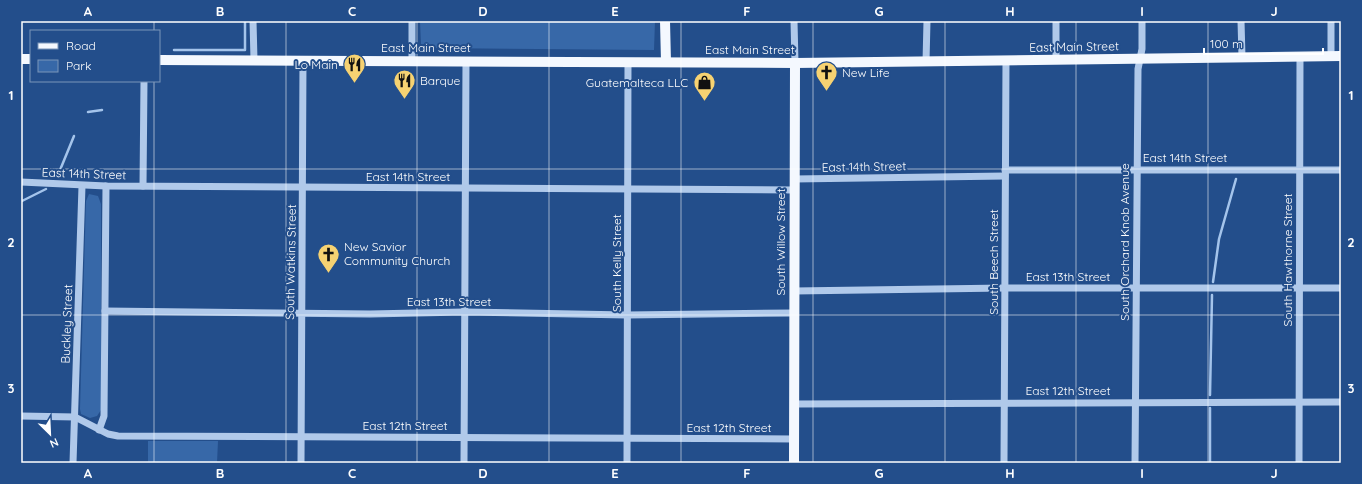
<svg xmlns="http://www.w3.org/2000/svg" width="1362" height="484" font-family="Quicksand,sans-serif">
  <rect width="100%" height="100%" fill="#234e8b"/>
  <!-- green -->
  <g fill="#3768a8">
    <path d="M420,21H655L654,50L428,48L421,45Z"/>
    <path d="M89,194L98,196L101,204V410L97,416L90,418L81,414L80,409L86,201Z"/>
    <path d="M148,441H218L217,463H148Z"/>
  </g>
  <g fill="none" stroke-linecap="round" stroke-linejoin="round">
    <!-- stream -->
    <g stroke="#a4c4eb" stroke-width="2.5">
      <path d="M174,50H245V21"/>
      <path d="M88,112L102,110"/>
      <path d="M58,175L74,136"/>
      <path d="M22,201L46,189"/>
      <path d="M1213,282L1219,239L1236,179"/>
      <path d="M1210,395L1212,295"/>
      <path d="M1210,408V463"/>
    </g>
    <!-- minor -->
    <g stroke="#b0c9ea" stroke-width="7">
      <path d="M253,21L254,60"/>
      <path d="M794,21L795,63"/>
      <path d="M1056,21V60"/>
      <path d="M1241,21L1242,57"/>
      <path d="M1331,56V21"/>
      <path d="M412,61V21"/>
      <path d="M926,62L927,21"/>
      <path d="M1005,170H1341"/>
      <path d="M794,179L1005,176"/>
      <path d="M21,182L106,186L794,190"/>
      <path d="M143,186L144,81"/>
      <path d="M794,291L1005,288H1341"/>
      <path d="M105,311L370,314L464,312L627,315L793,313"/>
      <path d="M795,404L1341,402"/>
      <path d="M21,416L75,417L108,434L118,436L794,439"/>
      <path d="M99,430L104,416L106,186"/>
      <path d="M73,463L82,186"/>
      <path d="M301,463L303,61"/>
      <path d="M464,463L466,61"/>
      <path d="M627,463L628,62"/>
      <path d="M1004,463L1006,60"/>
      <path d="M1135,463L1138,69L1142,49V21"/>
      <path d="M1299,463L1300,57"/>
    </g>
    <!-- major -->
    <g stroke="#f4f8fe" stroke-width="10">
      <path d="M665,21L666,62"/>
      <path d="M21,59H31"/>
      <path d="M159,60L795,63L1341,56"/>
      <path d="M794,463L795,63"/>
    </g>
  </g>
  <!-- grid -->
  <path fill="none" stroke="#fff" stroke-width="1" stroke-opacity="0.55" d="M154,21V31M286,21V463M417,21V463M549,21V463M681,21V463M813,21V463M945,21V463M1076,21V463M1208,21V463M154,81V463M21,169H1341M21,315H1341"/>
  <!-- icons -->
  <defs>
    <symbol id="restaurant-pin" viewBox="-11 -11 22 30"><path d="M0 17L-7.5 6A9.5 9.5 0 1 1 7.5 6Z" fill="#f6d272" stroke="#234e8b"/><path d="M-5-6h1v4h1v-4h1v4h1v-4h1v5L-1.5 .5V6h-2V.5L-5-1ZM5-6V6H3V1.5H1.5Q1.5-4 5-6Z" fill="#111"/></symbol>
    <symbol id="church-pin" viewBox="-11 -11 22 30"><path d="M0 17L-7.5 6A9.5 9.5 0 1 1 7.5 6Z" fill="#f6d272" stroke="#234e8b"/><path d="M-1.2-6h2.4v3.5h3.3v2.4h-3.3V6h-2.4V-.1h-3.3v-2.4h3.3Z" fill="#111"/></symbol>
    <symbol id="shop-pin" viewBox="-11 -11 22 30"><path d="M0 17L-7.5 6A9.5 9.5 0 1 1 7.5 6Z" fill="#f6d272" stroke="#234e8b"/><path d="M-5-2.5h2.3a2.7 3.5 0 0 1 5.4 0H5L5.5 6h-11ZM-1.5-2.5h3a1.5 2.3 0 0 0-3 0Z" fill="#111"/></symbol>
  </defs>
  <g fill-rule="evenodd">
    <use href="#restaurant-pin" x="342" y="52" width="25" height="34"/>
    <use href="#church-pin" x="814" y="60" width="25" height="34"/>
    <use href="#restaurant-pin" x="392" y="68" width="25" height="34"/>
    <use href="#shop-pin" x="692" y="70" width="25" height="34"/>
    <use href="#church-pin" x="316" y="242" width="25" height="34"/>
  </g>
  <g text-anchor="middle" stroke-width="4" stroke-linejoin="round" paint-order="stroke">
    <!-- street labels -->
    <g font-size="12" fill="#fff" stroke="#234e8b">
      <text transform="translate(1074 47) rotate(-1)" y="4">East Main Street</text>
      <text x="426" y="52">East Main Street</text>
      <text x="750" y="54">East Main Street</text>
      <text x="1185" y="162">East 14th Street</text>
      <text transform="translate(864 167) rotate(-1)" y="4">East 14th Street</text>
      <text transform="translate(84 174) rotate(2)" y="4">East 14th Street</text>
      <text x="408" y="181">East 14th Street</text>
      <text transform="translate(781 242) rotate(-90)" y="4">South Willow Street</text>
      <text transform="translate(1125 242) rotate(-90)" y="4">South Orchard Knob Avenue</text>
      <text transform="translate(1288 260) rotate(-90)" y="4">South Hawthorne Street</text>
      <text transform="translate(291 262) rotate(-89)" y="4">South Watkins Street</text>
      <text transform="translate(994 262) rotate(-90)" y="4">South Beech Street</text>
      <text transform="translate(617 263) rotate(-90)" y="4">South Kelly Street</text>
      <text x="1068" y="281">East 13th Street</text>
      <text x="449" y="306">East 13th Street</text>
      <text transform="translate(67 324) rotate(-88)" y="4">Buckley Street</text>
      <text x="1068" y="395">East 12th Street</text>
      <text x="405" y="430">East 12th Street</text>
      <text x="729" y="432">East 12th Street</text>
    </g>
    <!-- poi labels -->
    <g font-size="12" fill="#fff" stroke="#234e8b" text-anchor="start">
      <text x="338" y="69" text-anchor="end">Lo Main</text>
      <text x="842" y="77">New Life</text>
      <text x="420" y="85">Barque</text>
      <text x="688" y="87" text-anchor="end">Guatemalteca LLC</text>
      <text x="344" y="251">New Savior<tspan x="344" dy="14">Community Church</tspan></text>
    </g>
  </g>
  <!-- border -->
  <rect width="1362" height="484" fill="none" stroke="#234e8b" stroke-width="44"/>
  <!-- legend -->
  <rect x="30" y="30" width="130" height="52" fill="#234e8b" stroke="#7b95b9"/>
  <rect x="38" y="43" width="20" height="6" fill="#f4f8fe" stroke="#7b95b9"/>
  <text x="66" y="50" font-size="12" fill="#ffffff">Road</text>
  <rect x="38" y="60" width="20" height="12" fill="#3768a8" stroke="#7b95b9"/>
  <text x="66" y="70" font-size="12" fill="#ffffff">Park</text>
  <!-- north arrow -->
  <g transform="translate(50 434) rotate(156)" stroke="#234e8b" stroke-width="3" paint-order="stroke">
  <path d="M0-3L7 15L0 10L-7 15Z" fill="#ffffff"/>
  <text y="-6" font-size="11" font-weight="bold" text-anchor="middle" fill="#ffffff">N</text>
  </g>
  <!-- scale -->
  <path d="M1204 48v6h119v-6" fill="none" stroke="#ffffff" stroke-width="2"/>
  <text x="1210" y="48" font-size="12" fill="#ffffff" stroke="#234e8b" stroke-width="3" paint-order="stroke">100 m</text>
  <rect x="22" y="22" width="1318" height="440" fill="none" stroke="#fff" stroke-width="1.5"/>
  <g font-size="13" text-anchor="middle" font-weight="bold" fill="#fff">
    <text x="88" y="16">A</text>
    <text x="220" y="16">B</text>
    <text x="352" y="16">C</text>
    <text x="483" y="16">D</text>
    <text x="615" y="16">E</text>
    <text x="747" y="16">F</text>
    <text x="879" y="16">G</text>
    <text x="1010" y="16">H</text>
    <text x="1142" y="16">I</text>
    <text x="1274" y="16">J</text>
    <text x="11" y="100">1</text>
    <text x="1351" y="100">1</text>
    <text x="11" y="247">2</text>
    <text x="1351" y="247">2</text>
    <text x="11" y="393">3</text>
    <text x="1351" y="393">3</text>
    <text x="88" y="478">A</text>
    <text x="220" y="478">B</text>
    <text x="352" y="478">C</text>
    <text x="483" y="478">D</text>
    <text x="615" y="478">E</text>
    <text x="747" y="478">F</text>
    <text x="879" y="478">G</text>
    <text x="1010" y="478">H</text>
    <text x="1142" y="478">I</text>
    <text x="1274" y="478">J</text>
  </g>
</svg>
